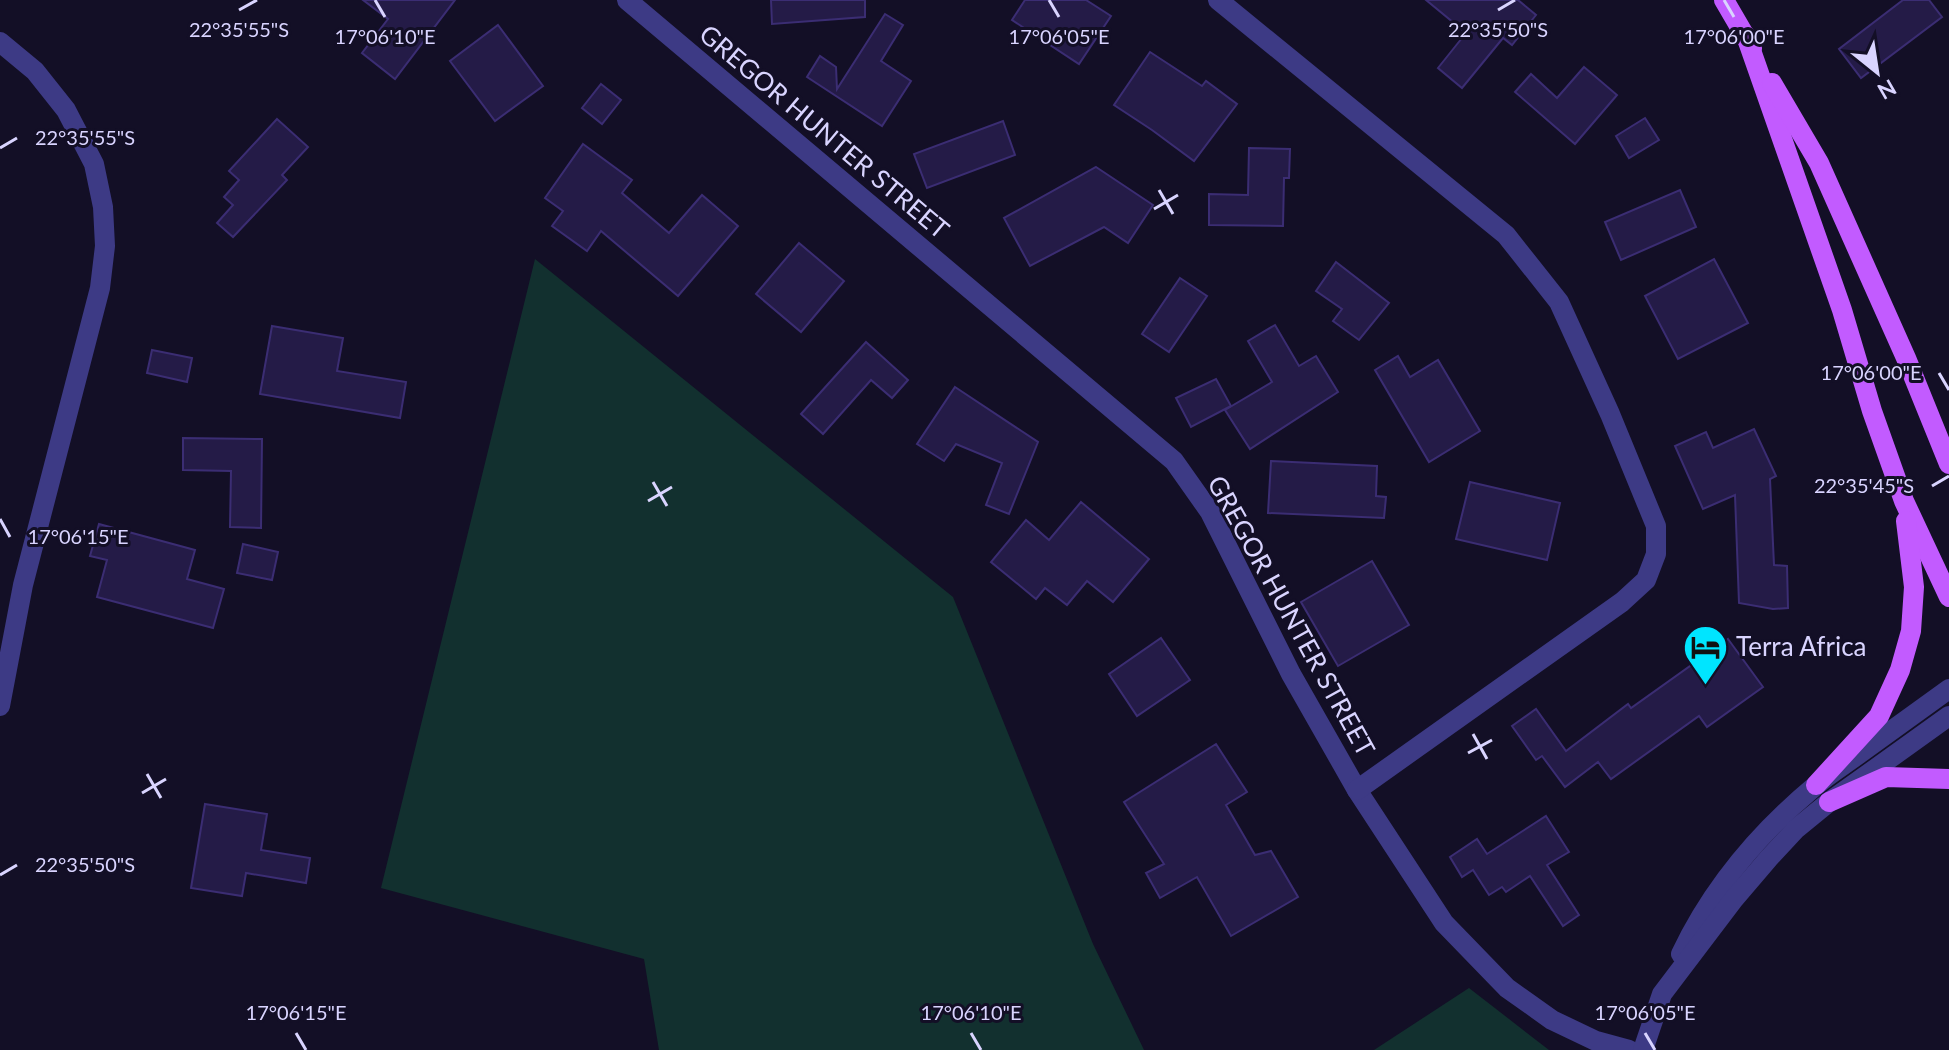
<svg xmlns="http://www.w3.org/2000/svg" width="1949" height="1050" font-family="Lato,sans-serif">
  <rect width="100%" height="100%" fill="#130f26"/>
  <!-- green -->
  <g fill="#12302f">
    <path d="M535,259L953,597L1093,944L1144,1050H659L644,959L381,888Z"/>
    <path d="M1469,988L1549,1050H1374Z"/>
  </g>
  <!-- building -->
  <g fill="#241b47" stroke="#3b2d73" stroke-width="2">
    <path d="M363,0H455L395,79L362,53L388,19Z"/>
    <path d="M771,0H865V17L772,24Z"/>
    <path d="M1025,0H1086L1111,16L1079,64L1012,20Z"/>
    <path d="M1426,0H1518L1536,15L1512,45L1503,38L1462,88L1438,68L1466,33Z"/>
    <path d="M1903,0H1929L1942,17L1861,78L1839,49Z"/>
    <path d="M885,14L903,25L881,61L911,81L882,126L807,77L820,56L836,67L837,89Z"/>
    <path d="M498,25L543,86L495,121L450,61Z"/>
    <path d="M1150,52L1202,86L1206,81L1237,104L1194,161L1152,130L1114,105Z"/>
    <path d="M1584,67L1617,95L1575,144L1515,92L1531,74L1557,98Z"/>
    <path d="M601,84L621,100L602,124L582,108Z"/>
    <path d="M1645,118L1659,140L1629,158L1616,136Z"/>
    <path d="M277,119L308,147L282,175L287,180L233,237L217,223L233,205L224,197L239,180L229,171Z"/>
    <path d="M1003,121L1015,155L927,188L914,154Z"/>
    <path d="M583,144L632,180L622,193L669,233L702,195L738,226L678,296L601,231L587,251L552,226L563,211L545,198Z"/>
    <path d="M1249,148L1290,149L1289,178H1284L1283,226L1209,225V194L1248,195Z"/>
    <path d="M1096,167L1153,205L1128,243L1104,227L1030,266L1004,218Z"/>
    <path d="M1680,190L1696,227L1621,260L1605,222Z"/>
    <path d="M799,243L844,281L801,332L756,294Z"/>
    <path d="M1714,259L1748,323L1678,359L1645,296Z"/>
    <path d="M1336,262L1389,303L1359,340L1333,321L1342,309L1316,291Z"/>
    <path d="M1180,278L1207,296L1169,352L1142,334Z"/>
    <path d="M1275,325L1299,366L1316,356L1338,392L1250,449L1225,410L1272,382L1248,341Z"/>
    <path d="M272,326L343,338L337,371L406,382L400,418L260,394Z"/>
    <path d="M866,342L908,380L892,398L871,380L823,434L801,414Z"/>
    <path d="M152,350L192,358L187,382L147,373Z"/>
    <path d="M1398,356L1410,377L1438,360L1480,431L1429,462L1375,370Z"/>
    <path d="M1216,379L1231,406L1191,427L1176,398Z"/>
    <path d="M955,387L1038,442L1009,514L986,505L1002,463L956,444L944,461L917,444Z"/>
    <path d="M1754,429L1776,476L1770,479L1774,565L1787,566L1788,608L1773,609L1739,603L1735,495L1703,509L1675,446L1706,432L1713,448Z"/>
    <path d="M183,438L262,439L261,528L230,527L231,471L183,470Z"/>
    <path d="M1271,461L1377,466L1376,496L1386,497L1384,518L1268,513Z"/>
    <path d="M1470,482L1560,503L1547,560L1456,539Z"/>
    <path d="M1081,502L1149,559L1113,602L1087,581L1067,605L1045,588L1036,599L991,562L1026,520L1049,540Z"/>
    <path d="M99,524L195,550L187,579L224,589L213,628L97,597L107,560L90,556Z"/>
    <path d="M243,544L278,552L272,580L237,573Z"/>
    <path d="M1372,561L1409,625L1338,666L1301,602Z"/>
    <path d="M1161,638L1190,680L1137,716L1109,674Z"/>
    <path d="M1728,639L1763,687L1707,727L1699,716L1611,779L1598,762L1565,787L1542,756L1536,760L1512,726L1536,709L1566,751L1628,704L1631,708Z"/>
    <path d="M1216,744L1247,792L1226,805L1255,855L1271,851L1298,897L1231,936L1197,877L1160,898L1146,873L1164,864L1124,802Z"/>
    <path d="M205,804L267,814L261,850L310,858L306,883L246,873L242,896L191,888Z"/>
    <path d="M1546,816L1569,852L1547,865L1579,915L1563,926L1530,876L1506,892L1502,887L1489,895L1473,870L1462,877L1450,857L1477,839L1487,854Z"/>
  </g>
  <g fill="none" stroke-linecap="round" stroke-linejoin="round">
    <!-- minor -->
    <g stroke="#3d3a85" stroke-width="20">
      <path d="M627,0L1174,461L1210,512L1291,674L1357,790L1444,923L1507,988L1552,1020L1596,1041L1629,1050"/>
      <path d="M1218,0L1506,235L1559,302L1610,414L1656,526V554L1646,580L1622,602L1357,790"/>
      <path d="M0,42L35,71L66,110L94,164L103,207L105,246L100,288L23,585L0,706"/>
      <path d="M1681,954C1712,889 1759,833 1814,787C1828,775 1844,765 1859,754C1889,732 1919,711 1949,689"/>
      <path d="M1643,1050L1662,994L1734,899L1769,858L1796,829L1829,802L1949,716"/>
    </g>
    <!-- major -->
    <g stroke="#c25bff" stroke-width="20">
      <path d="M1724,0L1752,48"/>
      <path d="M1746,36L1842,310L1872,411L1904,501L1949,597"/>
      <path d="M1772,83L1819,163L1906,358L1949,464"/>
      <path d="M1816,785L1879,716L1900,670L1911,631L1914,587L1906,521"/>
      <path d="M1829,802L1886,777L1949,779"/>
    </g>
  </g>
  <!-- ticks -->
  <path fill="none" stroke="#d9d4ff" stroke-width="3" d="M375,0L385,17M1049,0L1059,17M1724,0L1734,17M239,10L257,0M1498,10L1515,0M0,148L17,138M1159,190L1173,214M1154,209L1178,195M1939,373L1949,390M653,482L667,506M1932,486L1949,476M648,501L672,487M0,519L10,537M1473,734L1487,759M1468,753L1492,740M147,774L161,798M142,793L166,779M0,875L17,865M296,1033L306,1050M971,1033L981,1050M1645,1033L1655,1050"/>
  <!-- icons -->
  <defs>
    <symbol id="hotel-pin" viewBox="-11 -11 22 30"><path d="M0 17L-7.5 6A9.5 9.5 0 1 1 7.5 6Z" fill="#00e5ff" stroke="#130f26"/><path d="M-6-4.5h1.5V1H6V5H4.5V3h-9V5H-6ZM-4 0a1.8 1.8 0 1 1 3.6 0ZM.5 0V-2.5h3Q6-2.5 6 0Z" fill="#111"/></symbol>
  </defs>
  <g fill-rule="evenodd">
    <use href="#hotel-pin" x="1680" y="622" width="51" height="69"/>
  </g>
  <g text-anchor="middle" stroke-width="6" stroke-linejoin="round" paint-order="stroke">
    <!-- street labels -->
    <g font-size="26" fill="#d9d4ff" stroke="#130f26">
      <text transform="translate(824 132) rotate(40)" y="9">GREGOR HUNTER STREET</text>
      <text transform="translate(1291 616) rotate(61)" y="9">GREGOR HUNTER STREET</text>
    </g>
    <!-- poi labels -->
    <g font-size="26" fill="#d9d4ff" stroke="#130f26" text-anchor="start">
      <text x="1736" y="656">Terra Africa</text>
    </g>
  </g>
  <g font-size="20" text-anchor="middle" fill="#d9d4ff" stroke="#130f26" stroke-width="6" stroke-linejoin="round" paint-order="stroke">
    <text x="239" y="37">22°35'55"S</text>
    <text x="1498" y="37">22°35'50"S</text>
    <text x="385" y="44">17°06'10"E</text>
    <text x="1059" y="44">17°06'05"E</text>
    <text x="1734" y="44">17°06'00"E</text>
    <text x="85" y="145">22°35'55"S</text>
    <text x="1871" y="380">17°06'00"E</text>
    <text x="1864" y="493">22°35'45"S</text>
    <text x="78" y="544">17°06'15"E</text>
    <text x="85" y="872">22°35'50"S</text>
    <text x="296" y="1020">17°06'15"E</text>
    <text x="971" y="1020">17°06'10"E</text>
    <text x="1645" y="1020">17°06'05"E</text>
  </g>
  <!-- north arrow -->
  <g transform="translate(1877 72) rotate(150)" stroke="#130f26" stroke-width="6" paint-order="stroke">
  <path d="M0-6L14 30L0 20L-14 30Z" fill="#d9d4ff"/>
  <text y="-12" font-size="22" font-weight="bold" text-anchor="middle" fill="#d9d4ff">N</text>
  </g>
</svg>
